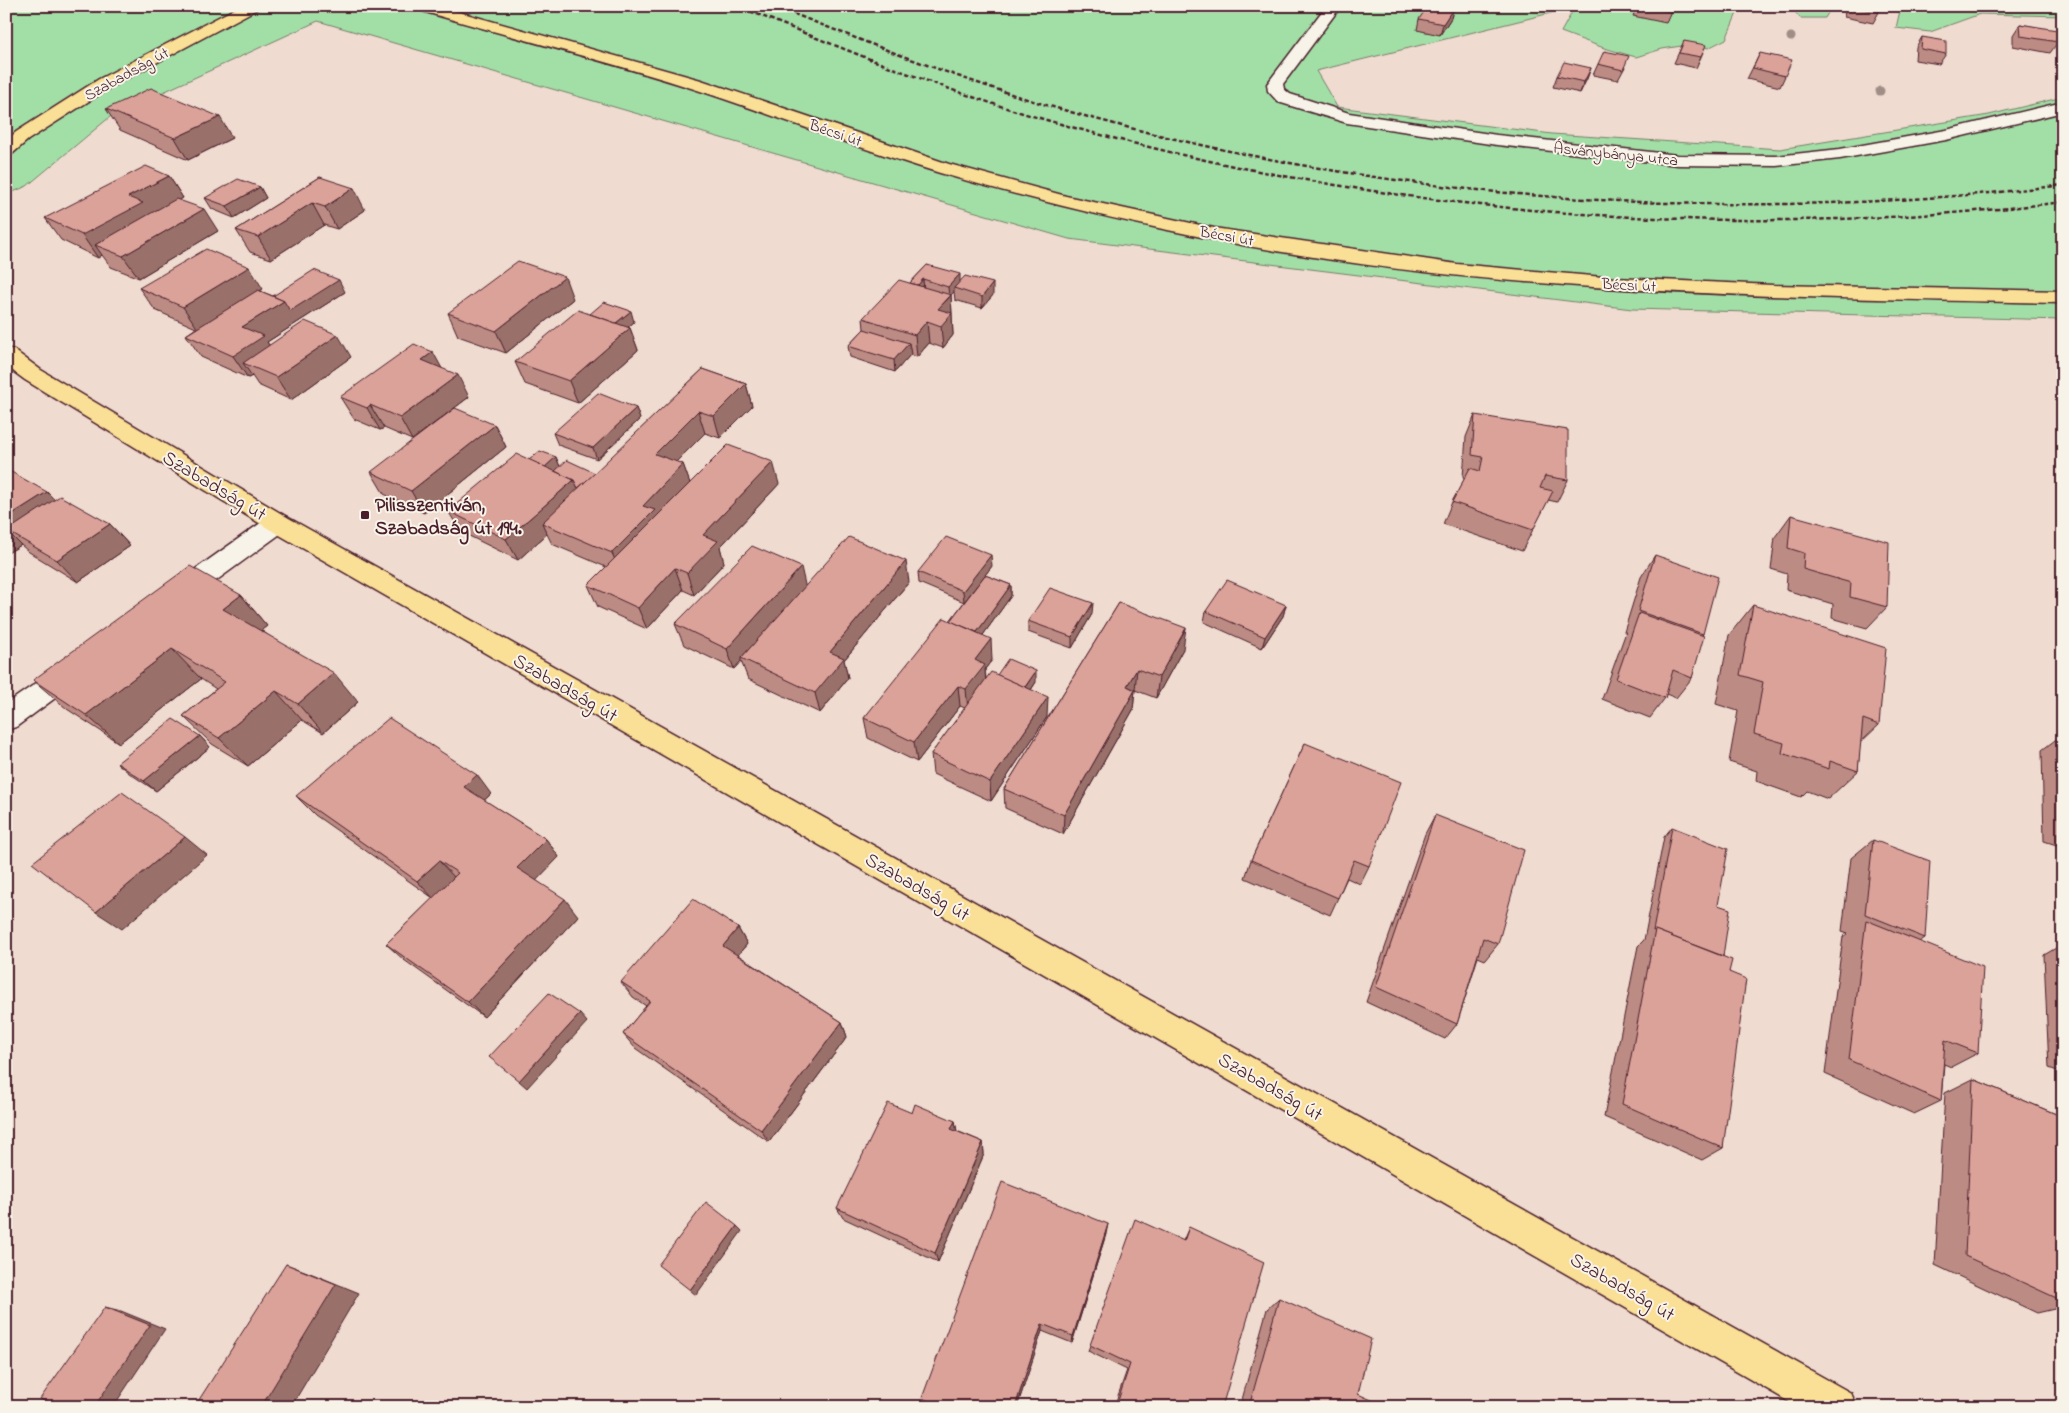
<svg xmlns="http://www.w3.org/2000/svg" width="2069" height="1413" font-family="'Indie Flower',sans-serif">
  <rect width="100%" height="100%" fill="#efdbd0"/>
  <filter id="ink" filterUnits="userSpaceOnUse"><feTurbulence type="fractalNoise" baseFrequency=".02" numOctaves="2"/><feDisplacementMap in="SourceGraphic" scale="10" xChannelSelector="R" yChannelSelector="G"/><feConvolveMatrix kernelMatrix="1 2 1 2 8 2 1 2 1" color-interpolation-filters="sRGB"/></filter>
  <g filter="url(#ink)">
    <!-- green -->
    <g fill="#a2dfa6" stroke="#767f68">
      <path d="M6,6H1740L1726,39L1708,48L1694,44L1662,49L1636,57L1604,48L1561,32L1575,7L1316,71L1337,107L1552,134L1780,149L1989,115L2063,97V320L1632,309L1069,239L318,21L111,116L27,186L6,195Z"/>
      <path d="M1790,6H1832L1825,18H1800Z"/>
      <path d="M1901,6H2063V16L1980,14L1930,32L1896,28Z"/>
    </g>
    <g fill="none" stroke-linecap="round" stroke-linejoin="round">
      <defs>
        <g id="minor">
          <path d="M1326,6H1341L1283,84L1284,89L1290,94L1349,113L1497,135L1678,155L1776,156L1840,149L1946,130L2063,102V112L1946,140L1840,159L1776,166L1678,165L1497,145L1347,123L1278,102L1268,91L1267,84Z"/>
          <path d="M278,514L287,517L290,523L287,529L184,604L175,607L166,604L162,597L166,590L269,517Z"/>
          <path d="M76,658L85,662L89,669L85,676L16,727L6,730V704L67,662Z"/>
        </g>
        <g id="major">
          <path d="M240,6H259L257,9L111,87L28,140L12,154L6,155V141L16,132L99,79Z"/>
          <path d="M413,6H438L701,80L949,164L1066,196L1214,228L1457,264L1615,278L1773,285L2063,291V303C1778,297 1492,295 1211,239C1120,221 1029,199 940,173C856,148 775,115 691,88C600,59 507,36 415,9Z"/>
          <path d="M6,348L14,350L41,370L287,517L1851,1393L1857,1407H1798L269,529L25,380L6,366Z"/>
        </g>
      </defs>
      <!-- minor casing -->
      <use href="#minor" stroke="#4a1f2b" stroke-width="3"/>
      <!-- major casing -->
      <use href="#major" stroke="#4a1f2b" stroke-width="3"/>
      <!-- minor -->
      <use href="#minor" fill="#f7f3e8" fill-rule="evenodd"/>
      <!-- major -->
      <use href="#major" fill="#fadf96" fill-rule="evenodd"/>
      <!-- rail -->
      <g stroke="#4a1f2b" stroke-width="2.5" stroke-dasharray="4.5 2.5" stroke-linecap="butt">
        <path d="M737,6C840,47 943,91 1050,121C1377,214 1726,243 2063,202"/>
        <path d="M774,6C868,43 963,81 1060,109C1384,202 1729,226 2063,185"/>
      </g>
    </g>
    <!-- trees -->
    <g fill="#a08e86">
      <circle cx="1791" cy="37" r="4.5"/>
      <circle cx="1880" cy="91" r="4.5"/>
    </g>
    <!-- wall -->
    <g fill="#bc8b84" stroke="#4a1f2b">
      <path d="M1637,6H1673L1666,23L1633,16Z"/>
      <path d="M1846,6H1879V12L1873,23L1844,17Z"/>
      <path d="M1454,7L1451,18L1440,35L1417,30L1419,19Z"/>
      <path d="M2063,22V48H2059L2057,31L2058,42L2050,53L2013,46V35L2020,24L2057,31Z"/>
      <path d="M1922,37L1946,54L1939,64L1915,60L1916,47Z"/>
      <path d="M1684,41L1701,57L1696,68L1674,63Z"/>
      <path d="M1760,53L1785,76L1780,87L1747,79Z"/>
      <path d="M1598,64L1625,67L1618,80L1593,75Z"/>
      <path d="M1591,68L1580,93L1553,87L1557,76Z"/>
      <path d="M106,109L232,138L188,160L120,130Z"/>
      <path d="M169,176L183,198L179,200L218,231L139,278L111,267L102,255L98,258L61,240L45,218Z"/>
      <path d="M320,177L365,210L337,229L324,225L271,259L250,252L236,230Z"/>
      <path d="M260,187L266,198L234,218L212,209L205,198Z"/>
      <path d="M927,265L960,281L993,295L982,308L955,300L954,292L951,295L953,335L943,348L929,343L917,357L910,355L895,372L850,357L848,346L864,329L863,318L910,283Z"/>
      <path d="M139,288L263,289L260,291L273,296L345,292L267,342L269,345L351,357L291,400L258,385L252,376L248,378L201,357L186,335L196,328L155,310Z"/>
      <path d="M573,299L506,353L458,336L448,313Z"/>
      <path d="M590,314L634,322L628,327L630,328L638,350L578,403L525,384L515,362Z"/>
      <path d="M441,368L469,397L412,440L384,428L380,430L354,419L340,397Z"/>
      <path d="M703,369L746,384L752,406L720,438L705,433L676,462L683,464L690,484H779L720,547L724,563L694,595L683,590L647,629L598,607L588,585L606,567L552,544L547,534L518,560L461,532L448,511L529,460L556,457L560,467L595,473Z"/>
      <path d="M636,408L640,419L597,459L558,445L553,433Z"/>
      <path d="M1475,415L1568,480L1557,502L1548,500L1522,551L1443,524L1452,502L1465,478L1463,477L1466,437Z"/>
      <path d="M495,425L506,447L424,513L384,494L371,472Z"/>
      <path d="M6,469L54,500L110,524L130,546L78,582L29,552L21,545L6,554Z"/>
      <path d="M1791,515L1887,607L1867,628L1832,618L1833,604L1786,590L1787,574L1771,569L1775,537Z"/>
      <path d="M1655,555L1703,634L1701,636L1692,678L1676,698L1666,694L1665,698L1650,718L1602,699L1626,632H1624L1641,577Z"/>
      <path d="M992,566L985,575L1011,585V596L983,635L992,660L985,669L986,679L997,675L1036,682L1031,690L1047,717L991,801L933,774L931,754L965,708L960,706L917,762L868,738L864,718L950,621L964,602L919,583L918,572Z"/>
      <path d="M909,582L844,660L848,678L820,713L748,679L741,661L734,669L684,645L675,624L806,586Z"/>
      <path d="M241,595L267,626L261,630L358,702L323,733L302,720L248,766L212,744L183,716L216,689L201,679L119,743L67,709L33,680Z"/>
      <path d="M1119,603L1183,649L1156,698L1135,690L1133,710L1063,834L1005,808L1004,789Z"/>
      <path d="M1286,605L1283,616L1262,648L1204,622L1206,611Z"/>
      <path d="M1753,605L1879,725L1860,743L1858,771L1828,799L1807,791L1801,797L1756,781L1757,771L1729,762L1738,711L1716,704L1729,635Z"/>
      <path d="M1092,614L1072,648L1028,632V621Z"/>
      <path d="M2063,734V847L2044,841L2042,750Z"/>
      <path d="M200,736L210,747L156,791L129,773L117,763Z"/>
      <path d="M1305,743L1369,866L1360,884L1347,878L1330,915L1245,878L1251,860Z"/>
      <path d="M491,794L484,800L546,839L559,857L536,880L578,916L484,1017L404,960L386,944L433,898L315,815L296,796Z"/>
      <path d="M1435,815L1498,944L1485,960L1478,957L1457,1024L1445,1039L1366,1002L1425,834Z"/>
      <path d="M1672,827L1718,905L1723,956L1729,972L1723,1148L1702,1160L1604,1117L1638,946L1644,940L1664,837Z"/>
      <path d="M1873,840L1925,938L1919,942L1978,1053L1951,1067L1944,1064L1941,1101L1914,1114L1825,1074L1843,937L1848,933L1842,931L1851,858Z"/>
      <path d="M738,928L747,944L738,955L842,1022L847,1037L769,1142L635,1048L623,1034L646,1006L633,997L621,982Z"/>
      <path d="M2063,944V1073L2049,1068L2044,955Z"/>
      <path d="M1973,1079L2063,1117V1307L2037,1313L1935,1265L1945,1093Z"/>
      <path d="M912,1113L955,1121L957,1131L983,1142L984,1154L938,1262L843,1218L837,1208Z"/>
      <path d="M1189,1227L1222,1407H1114L1127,1370L1088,1351L1090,1345L1183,1241Z"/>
      <path d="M1106,1234L1072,1343L1042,1331L1017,1407H921L924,1400L922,1398Z"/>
      <path d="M1279,1298L1358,1394L1375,1407H1240L1267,1309Z"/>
    </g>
    <!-- shaded-wall -->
    <g fill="#99716b" stroke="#4a1f2b">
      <path d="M1454,7L1451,18L1440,35L1443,24Z"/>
      <path d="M1591,68L1587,79L1580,93L1584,82Z"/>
      <path d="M220,117L232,138L188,160L175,138Z"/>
      <path d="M169,176L183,198L95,245L102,255L98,258L82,235L128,197Z"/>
      <path d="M260,187L266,198L234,218L227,206Z"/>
      <path d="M354,188L365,210L337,229L325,207Z"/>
      <path d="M312,203L324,225L271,259L258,237Z"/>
      <path d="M204,209L218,231L139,278L123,256Z"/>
      <path d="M249,267L263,289L198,329L183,307Z"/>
      <path d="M960,274V286L954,288V292L951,295L953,335L943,348L941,326L938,309L949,298L948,287Z"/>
      <path d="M565,277L573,299L506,353L496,331Z"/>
      <path d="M923,279L924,291L918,285Z"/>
      <path d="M339,280L345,292L267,342L278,359L243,363L252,376L248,378L233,356L242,327L284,301Z"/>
      <path d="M993,283V295L982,308V297Z"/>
      <path d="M631,311L634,322L612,341L608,330Z"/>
      <path d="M927,321L929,343L917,357L915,335Z"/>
      <path d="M630,328L638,350L578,403L569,381Z"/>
      <path d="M338,335L351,357L291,400L276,377Z"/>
      <path d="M909,343L911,354L895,372L894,360Z"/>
      <path d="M433,352L445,374L422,360Z"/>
      <path d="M458,375L469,397L412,440L400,418Z"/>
      <path d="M746,384L752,406L720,438L714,416Z"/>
      <path d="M370,405L384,428L380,430L367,408Z"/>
      <path d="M636,408L640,419L597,459L593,448Z"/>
      <path d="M698,411L705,433L662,476L655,454Z"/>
      <path d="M495,425L506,447L424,513L411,491Z"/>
      <path d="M556,457L561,469L551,477L539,472Z"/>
      <path d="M773,462L779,484L720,547L724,563L694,595L687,573L703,535Z"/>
      <path d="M683,464L691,486L621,574L612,553L643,506Z"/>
      <path d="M574,480L579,490L542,523L547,534L518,560L506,539Z"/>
      <path d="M47,492L68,514L7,531L21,545L6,554V518Z"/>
      <path d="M110,524L130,546L78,582L57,560Z"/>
      <path d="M991,555L992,566L964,602L963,591Z"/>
      <path d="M906,561L909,582L844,660L848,678L820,713L815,693L830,652Z"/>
      <path d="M801,567L806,589L741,658V661L734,669L727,649Z"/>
      <path d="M675,568L683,590L647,629L638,608Z"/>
      <path d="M1011,585V596L978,642L977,632Z"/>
      <path d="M241,595L267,626L250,639L223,609Z"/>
      <path d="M1093,603L1092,614L1072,648V637Z"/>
      <path d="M1286,605L1283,616L1262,648L1265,637Z"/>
      <path d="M1186,628L1183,649L1156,698L1159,677Z"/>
      <path d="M991,639L992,660L985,669L986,685L968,710L966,689L975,660Z"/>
      <path d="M172,649L201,679L119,743L86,715Z"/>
      <path d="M1137,669L1135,690L1127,686Z"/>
      <path d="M1036,671V682L1021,705L1020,695Z"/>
      <path d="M334,673L358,702L323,733L298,704Z"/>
      <path d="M958,686L960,706L917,762L914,742Z"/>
      <path d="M1135,690L1133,710L1063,834L1064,815Z"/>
      <path d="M276,691L302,720L248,766L219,738Z"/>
      <path d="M1048,697L1047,717L991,801L990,782Z"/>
      <path d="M200,736L210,747L156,791L144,781Z"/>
      <path d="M477,775L491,794L478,806L464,787Z"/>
      <path d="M185,837L207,855L122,929L96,912Z"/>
      <path d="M546,839L559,857L531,886L517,868Z"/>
      <path d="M439,861L455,878L434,899L417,881Z"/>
      <path d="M565,899L578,916L484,1017L468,1002Z"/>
      <path d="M738,928L747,944L732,962L723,946Z"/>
      <path d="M580,1014L587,1022L527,1088L519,1081Z"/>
      <path d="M842,1022L847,1037L769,1142L761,1130Z"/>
      <path d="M955,1121L957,1133L951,1129Z"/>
      <path d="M983,1142L984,1154L938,1262L935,1253Z"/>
      <path d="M1108,1224L1106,1234L1072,1343L1073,1336Z"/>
      <path d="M737,1226L742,1231L696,1295L690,1290Z"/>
      <path d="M286,1264L310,1273L359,1293L291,1407H261Z"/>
      <path d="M105,1307L121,1311L165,1329L113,1407H94Z"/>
      <path d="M1042,1324V1331L1017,1407H1015Z"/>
    </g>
    <!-- building -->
    <g fill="#dba299" stroke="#4a1f2b">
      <path d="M1428,6H1450L1454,7L1443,24L1419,19Z"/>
      <path d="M1641,6H1673L1670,12Z"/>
      <path d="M1850,6H1879V12L1850,7Z"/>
      <path d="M2020,24L2057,30L2058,42L2021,36Z"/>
      <path d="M1922,37L1946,41V54L1921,49Z"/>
      <path d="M1684,41L1706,45L1701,57L1679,53Z"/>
      <path d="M1604,51L1629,56L1623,70L1598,64Z"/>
      <path d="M1760,53L1792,60L1785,76L1753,68Z"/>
      <path d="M1564,62L1591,68L1584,82L1557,76Z"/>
      <path d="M151,88L220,117L175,138L106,109Z"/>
      <path d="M146,166L169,176L128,197L143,203L82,235L45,218Z"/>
      <path d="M320,177L354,188L325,207L312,203L258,237L236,230Z"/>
      <path d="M238,179L260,187L227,206L205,198Z"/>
      <path d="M176,199L204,209L123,256L95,245Z"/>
      <path d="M206,249L249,267L183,307L139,288Z"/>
      <path d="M518,261L565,277L496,331L448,313Z"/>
      <path d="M927,265L960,274L948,287L923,279L918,285L910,283Z"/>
      <path d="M314,270L339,280L290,311L284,301L273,296Z"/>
      <path d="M965,276L993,283L982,297L954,288Z"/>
      <path d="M899,280L951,295L938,309L952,313L941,326L927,321L915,335L863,318Z"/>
      <path d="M258,290L284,301L242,327L264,336L233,356L186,335Z"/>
      <path d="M604,302L631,311L616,323L590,314Z"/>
      <path d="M578,310L630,328L569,381L515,362Z"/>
      <path d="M305,321L338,335L276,377L243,363Z"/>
      <path d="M864,329L909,343L894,360L848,346Z"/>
      <path d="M414,344L433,352L422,360L458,375L400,418L370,405L367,408L340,397Z"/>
      <path d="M703,369L746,384L714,416L698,411L655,454L683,464L643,506L655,510L612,553L542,523Z"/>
      <path d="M598,393L636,408L593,448L553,433Z"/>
      <path d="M455,408L495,425L411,491L371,472Z"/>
      <path d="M1475,415L1568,430V480L1545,476L1540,488L1553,491L1533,530L1452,502L1470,468L1480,471L1483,457L1472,455Z"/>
      <path d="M728,445L773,462L703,535L718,541L687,573L675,568L638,608L588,585Z"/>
      <path d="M540,451L556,457L545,467L529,460Z"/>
      <path d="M517,454L574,480L506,539L448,511Z"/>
      <path d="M567,460L595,473L578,488L574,480L555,471Z"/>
      <path d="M6,469L47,492L6,518Z"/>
      <path d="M60,496L110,524L57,560L7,531Z"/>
      <path d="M1791,515L1889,542L1887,607L1850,597L1851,583L1803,569L1804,553L1788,548Z"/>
      <path d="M849,537L906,561L830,652L844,658L815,693L741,658Z"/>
      <path d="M946,537L991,555L963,591L918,572Z"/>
      <path d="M752,546L801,567L727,649L675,624Z"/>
      <path d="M1655,555L1718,577L1703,634L1638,611Z"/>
      <path d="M190,566L241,595L223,609L334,673L298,704L276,691L219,738L183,716L225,682L172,649L86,715L33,680Z"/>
      <path d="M985,575L1011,585L977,632L950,621Z"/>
      <path d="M1227,580L1286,605L1265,637L1206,611Z"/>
      <path d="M1050,588L1093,603L1072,637L1028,621Z"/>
      <path d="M1119,603L1186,628L1159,677L1137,669L1127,686L1135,690L1064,815L1004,789Z"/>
      <path d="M1753,605L1886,648L1879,725L1863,719L1858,771L1830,761L1829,769L1782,753L1784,743L1754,734L1763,682L1740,675Z"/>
      <path d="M1639,613L1704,636L1692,678L1673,670L1665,698L1616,679Z"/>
      <path d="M944,618L991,639L975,660L985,665L966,689L958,686L914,742L864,718Z"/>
      <path d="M1008,659L1036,671L1025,687L997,675Z"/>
      <path d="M991,672L1048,697L990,782L931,754Z"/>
      <path d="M389,718L477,775L464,787L546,839L517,868L565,899L468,1002L386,944L458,873L439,861L417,881L296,796Z"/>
      <path d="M173,719L200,736L144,781L117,763Z"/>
      <path d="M1305,743L1401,782L1369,866L1354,860L1338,898L1251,860Z"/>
      <path d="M122,792L185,837L96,912L32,863Z"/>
      <path d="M1435,815L1524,850L1498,944L1483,938L1457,1024L1376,987Z"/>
      <path d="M1672,827L1728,849L1718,905L1730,909L1723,956L1655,930L1653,931Z"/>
      <path d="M1873,840L1930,861L1925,938L1865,914Z"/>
      <path d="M693,899L738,928L723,946L842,1022L761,1130L623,1034L650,1001L621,982Z"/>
      <path d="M1866,920L1983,967L1978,1053L1945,1040L1941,1101L1849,1060Z"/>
      <path d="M1655,930L1732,960L1729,972L1746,979L1723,1148L1622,1104Z"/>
      <path d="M549,993L580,1014L519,1081L489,1057Z"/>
      <path d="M1973,1079L2063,1117V1301L1965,1256Z"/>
      <path d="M888,1103L912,1113L915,1104L955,1121L951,1129L983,1142L935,1253L837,1208Z"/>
      <path d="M1002,1182L1108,1224L1073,1336L1042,1324L1015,1407H943L922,1398Z"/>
      <path d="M706,1202L737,1226L690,1290L658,1265Z"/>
      <path d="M1135,1219L1184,1241L1189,1227L1264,1262L1222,1407H1116L1130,1364L1090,1345Z"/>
      <path d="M286,1264L336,1284L261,1407L195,1406Z"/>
      <path d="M1279,1298L1371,1339L1358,1394L1376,1402L1375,1407H1249Z"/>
      <path d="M105,1307L150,1325L94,1407H57L40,1399Z"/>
      <path d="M924,1400L940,1407H921Z"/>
    </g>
  </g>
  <!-- markers -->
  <rect fill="#4a1f2b" stroke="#f7f3e8" stroke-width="2" x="360" y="510" width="10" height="10" rx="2.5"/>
  <g text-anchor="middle" stroke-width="4" stroke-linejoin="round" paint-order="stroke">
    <!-- far-street labels -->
    <g font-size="16" fill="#4a1f2b" stroke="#f7f3e8">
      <text transform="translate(126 73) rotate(-29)" y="6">Szabadság út</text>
      <text transform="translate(836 132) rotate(19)" y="6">Bécsi út</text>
      <text transform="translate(1616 153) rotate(6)" y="6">Ásványbánya utca</text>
      <text transform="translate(1227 235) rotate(10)" y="6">Bécsi út</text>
      <text transform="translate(1629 284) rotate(3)" y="6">Bécsi út</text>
    </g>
    <!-- street labels -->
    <g font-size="20" fill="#4a1f2b" stroke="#f7f3e8">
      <text transform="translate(215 485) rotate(31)" y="7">Szabadság út</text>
      <text transform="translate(566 687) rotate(30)" y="7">Szabadság út</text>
      <text transform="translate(918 886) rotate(30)" y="7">Szabadság út</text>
      <text transform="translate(1271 1086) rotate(30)" y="7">Szabadság út</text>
      <text transform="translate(1623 1286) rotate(30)" y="7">Szabadság út</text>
    </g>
    <!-- poi labels -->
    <g font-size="20" font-weight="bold" fill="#4a1f2b" stroke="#f7f3e8" text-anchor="start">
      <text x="375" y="511">Pilisszentiván,<tspan x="375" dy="23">Szabadság út 194.</tspan></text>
    </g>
  </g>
  <!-- margin -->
  <rect width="2069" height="1413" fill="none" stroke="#f7f3e8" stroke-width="25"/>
  <rect x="12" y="12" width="2044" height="1388" fill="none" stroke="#4a1f2b" stroke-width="2" filter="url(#ink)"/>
</svg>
